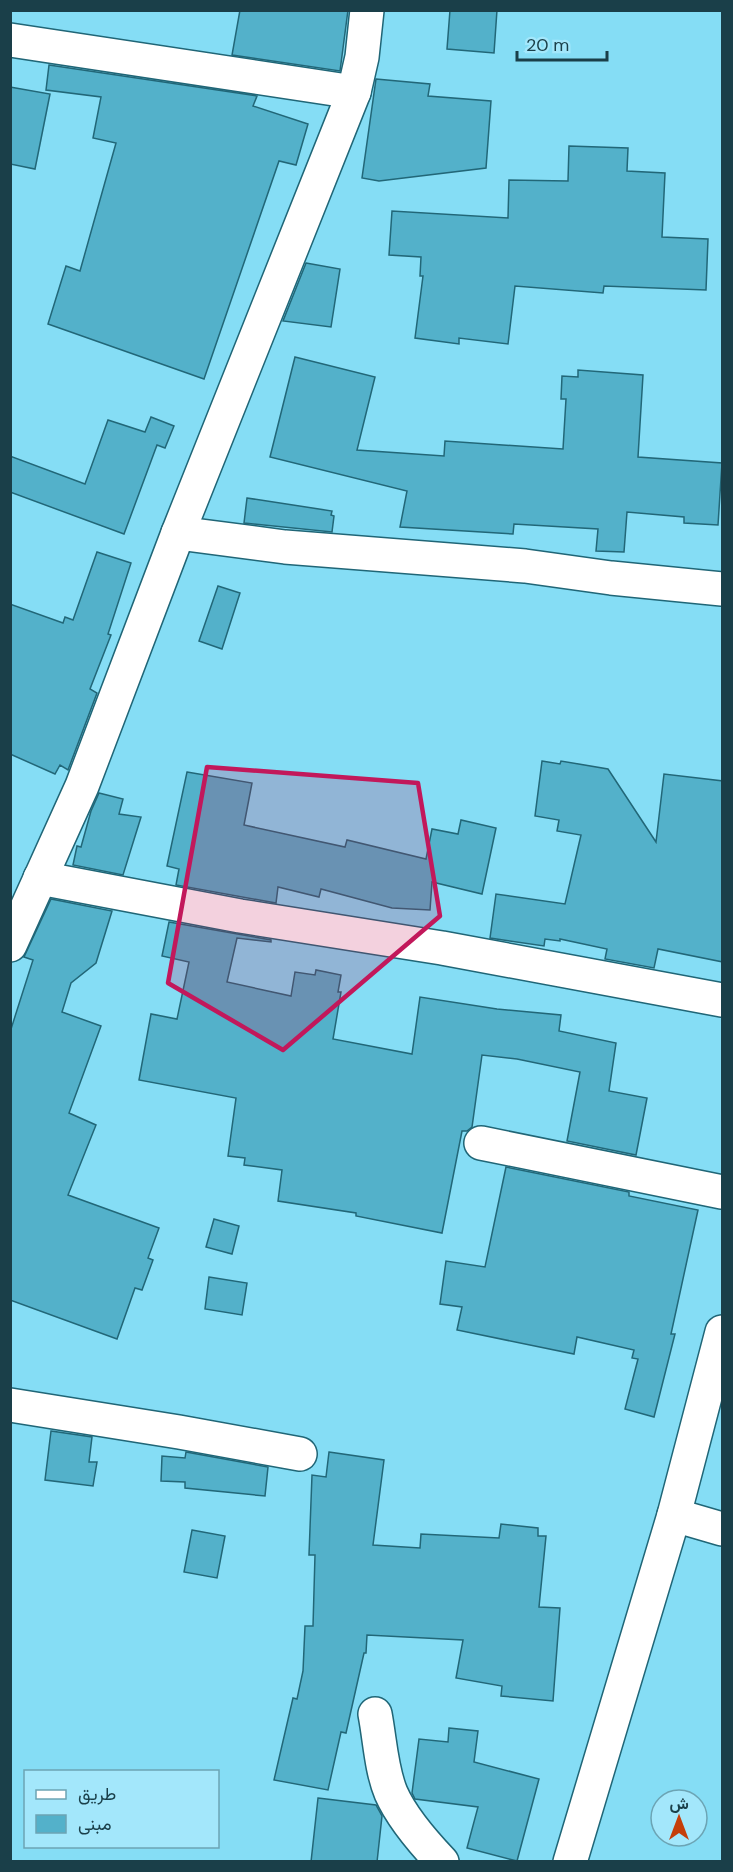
<svg xmlns="http://www.w3.org/2000/svg" width="733" height="1872" font-family="'DM Sans',Vazirmatn,sans-serif">
  <rect width="100%" height="100%" fill="#85ddf5"/>
  <!-- building -->
  <g fill="#53b1ca" stroke="#226778" stroke-width="1.5">
    <path d="M240,10H348L340,71L232,55Z"/>
    <path d="M450,10H497L494,53L447,49Z"/>
    <path d="M49,65L257,96L253,106L308,124L296,165L279,161L204,379L48,324L66,266L80,271L116,143L93,138L101,97L46,90Z"/>
    <path d="M376,79L430,84L428,96L491,101L486,168L379,181L362,178Z"/>
    <path d="M10,87L50,94L35,169L10,164Z"/>
    <path d="M569,146L628,148L627,171L665,173L662,237L708,239L706,290L604,286L603,293L515,286L508,344L459,338V344L415,338L423,276H420L421,257L389,255L392,211L508,218L509,180L568,181Z"/>
    <path d="M306,263L340,269L331,327L283,321Z"/>
    <path d="M295,357L375,377L357,450L444,456L445,441L563,449L566,399H561L562,376L578,377V370L643,375L638,457L722,463L718,525L684,523V517L627,512L624,552L596,551L598,529L514,524L513,534L400,527L407,491L270,457Z"/>
    <path d="M151,417L174,426L165,448L157,445L124,534L10,492V456L85,484L108,420L145,432Z"/>
    <path d="M247,498L332,511L331,515L334,516L332,532L244,523Z"/>
    <path d="M97,552L131,563L108,634L111,635L90,689L97,693L68,770L60,765L55,774L10,754V604L63,623L65,617L73,620Z"/>
    <path d="M218,586L240,593L222,649L199,641Z"/>
    <path d="M542,761L560,764L561,761L608,769L656,842L664,774L723,781V962L658,949L654,968L605,959L607,949L560,939V941L545,939L544,946L490,938L496,894L565,904L581,835L557,831L559,820L535,816Z"/>
    <path d="M187,772L252,783L244,825L345,847L347,840L426,859L432,829L458,834L461,820L496,828L482,894L432,882L430,910L392,908L321,889L319,897L278,887L276,903L176,885L179,869L167,866Z"/>
    <path d="M99,793L123,799L119,814L141,817L123,875L73,865L77,846L81,847L91,811Z"/>
    <path d="M51,899L112,911L96,963L71,983L62,1012L101,1026L69,1113L96,1125L68,1195L159,1228L148,1258L153,1260L142,1290L135,1288L117,1339L10,1300L11,1029L33,960L24,957Z"/>
    <path d="M169,922L271,940V942L237,938L227,982L291,996L295,972L315,975L316,970L341,975L338,992H341L333,1039L412,1054L420,997L497,1009L561,1015L559,1031L616,1043L609,1091L647,1098L636,1155L567,1141L580,1072L517,1059L482,1055L472,1127L467,1131H462L442,1233L356,1216V1213L278,1201L282,1170L244,1165L245,1158L228,1156L236,1098L139,1080L151,1014L177,1019L189,962L162,956Z"/>
    <path d="M506,1167L629,1192V1196L698,1210L671,1334H675L654,1417L625,1409L638,1359L632,1358L634,1350L577,1337L574,1354L457,1330L462,1307L440,1304L446,1261L485,1267Z"/>
    <path d="M214,1219L239,1226L232,1254L206,1247Z"/>
    <path d="M209,1277L247,1283L242,1315L205,1309Z"/>
    <path d="M51,1431L92,1437L89,1462H97L93,1486L45,1480Z"/>
    <path d="M186,1452L268,1467L265,1496L185,1488V1482L161,1481L162,1456L185,1458Z"/>
    <path d="M329,1452L384,1460L373,1545L420,1548L421,1534L499,1538L501,1524L538,1528V1536H546L539,1607L560,1608L553,1701L501,1696L502,1686L456,1678L463,1640L367,1635L366,1653H364L346,1733L341,1732L328,1790L274,1780L293,1698L297,1699L303,1671L305,1626H313L315,1555H309L312,1475L326,1477Z"/>
    <path d="M192,1530L225,1536L217,1578L184,1572Z"/>
    <path d="M449,1728L478,1731L474,1762L539,1779L517,1861L467,1848L478,1807L415,1799L412,1793L419,1739L448,1742Z"/>
    <path d="M318,1798L376,1805L382,1816L377,1862H311Z"/>
  </g>
  <g fill="none" stroke-linecap="round" stroke-linejoin="round">
    <defs>
      <g id="street">
        <path d="M10,40L354,92"/>
        <path d="M178,533L285,547L525,566L611,578L722,589"/>
        <path d="M40,878L240,916L442,948L722,1000"/>
        <path d="M481,1143L722,1192"/>
        <path d="M10,1405L179,1432L300,1454"/>
        <path d="M674,1515L722,1529"/>
        <path d="M375,1714C380,1740 381,1769 391,1793C402,1818 423,1842 442,1862"/>
        <path d="M570,1862L674,1515L722,1332"/>
      </g>
      <path id="secondary" d="M10,945L82,786L178,533L354,92L362,57L367,10"/>
    </defs>
    <!-- street casing -->
    <use href="#street" stroke="#206677" stroke-width="36"/>
    <!-- secondary casing -->
    <use href="#secondary" stroke="#206677" stroke-width="36"/>
    <!-- street -->
    <use href="#street" stroke="#fff" stroke-width="33"/>
    <!-- secondary -->
    <use href="#secondary" stroke="#fff" stroke-width="33"/>
  </g>
  <!-- marked area -->
  <path fill="#c2185b" fill-opacity="0.2" stroke="#c2185b" stroke-width="4.5" stroke-linejoin="round" d="M207,767L418,783L440,916L283,1050L168,983Z"/>
  <!-- border -->
  <rect width="733" height="1872" fill="none" stroke="#1a3f49" stroke-width="24"/>
  <!-- legend -->
  <rect x="24" y="1770" width="195" height="78" fill="#a3e7fb" stroke="#6ca4b4" stroke-width="1.5"/>
  <rect x="36" y="1790" width="30" height="9" fill="#ffffff" stroke="#6ca4b4" stroke-width="1.5"/>
  <text x="78" y="1800" font-size="18" fill="#1a3f49">طريق</text>
  <rect x="36" y="1815" width="30" height="18" fill="#53b1ca" stroke="#6ca4b4" stroke-width="1.5"/>
  <text x="78" y="1830" font-size="18" fill="#1a3f49">مبنى</text>
  <!-- north arrow -->
  <g transform="translate(679 1818)"><circle r="28" fill="#a3e7fb" stroke="#6ca4b4" stroke-width="1.5"/>
  <path d="M0-4.5L10 22L0 15L-10 22Z" fill="#c53e09"/>
  <text y="-9" font-size="16" font-weight="bold" text-anchor="middle" fill="#1a3f49">ش</text>
  </g>
  <!-- scale -->
  <path d="M517 51v9h90v-9" fill="none" stroke="#1a3f49" stroke-width="3"/>
  <text x="526" y="51" font-size="18" fill="#1a3f49" stroke="#a3e7fb" stroke-width="4.5" paint-order="stroke">20 m</text>
</svg>
